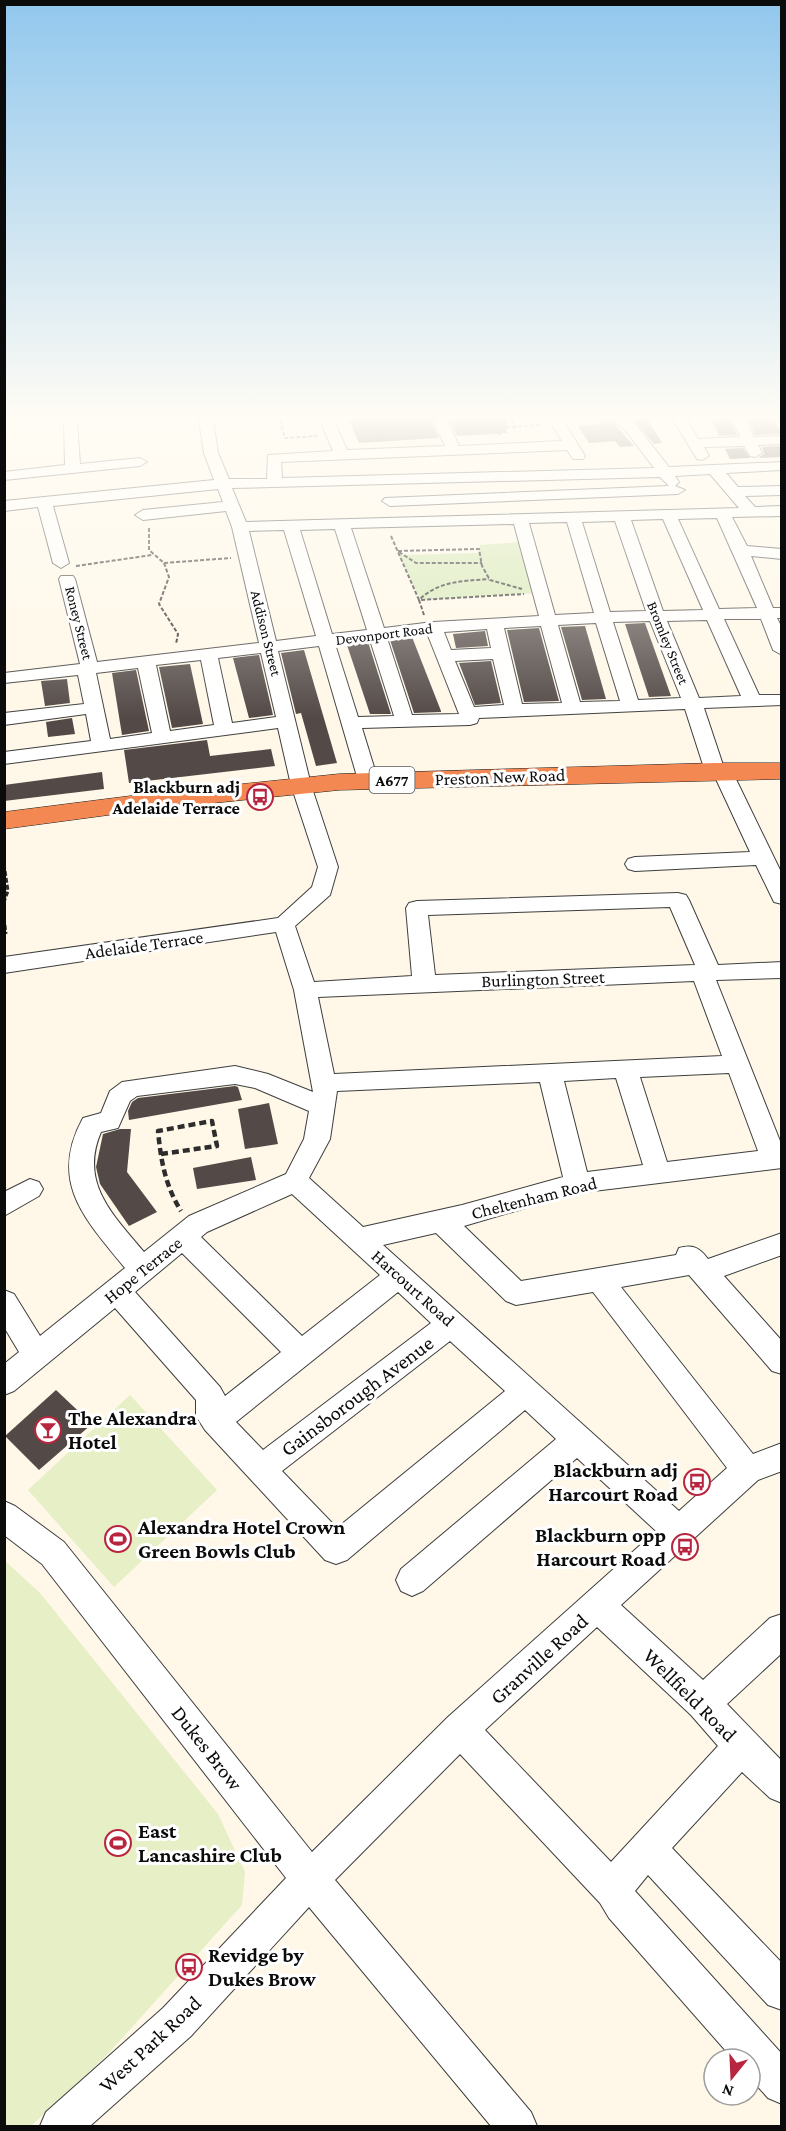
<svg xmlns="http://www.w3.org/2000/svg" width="786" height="2131" font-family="'Crimson Pro',serif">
  <rect width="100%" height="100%" fill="#fff8e8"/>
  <!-- green -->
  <path fill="#d5e8b4" d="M520,542L536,593L421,600L399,555L478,553L480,545Z"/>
  <!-- pitch -->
  <g fill="#e6efc5">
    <path d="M130,1395L217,1490L114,1587L28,1490Z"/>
    <path d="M5,1561L40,1593L218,1814L245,1872L242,1905L106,2056L31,2126H5Z"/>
  </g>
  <!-- building -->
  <g fill="#534a47">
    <path d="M349,420H431L439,438L359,443Z"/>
    <path d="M449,420H507V433L457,436Z"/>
    <path d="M599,420H611L634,446L620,447L615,441L589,443L578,426L602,424Z"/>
    <path d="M633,420H648L662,443L654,444Z"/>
    <path d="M712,420H730L737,435L719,436Z"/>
    <path d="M748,420H774L782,434L755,435Z"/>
    <path d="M782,446V457L758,458L764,454L762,447Z"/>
    <path d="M743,448L750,458L730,459L725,449Z"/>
    <path d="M645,623L671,696L649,697L625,624Z"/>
    <path d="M585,626L606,699L582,700L561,627Z"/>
    <path d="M539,628L559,701L524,702L507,630Z"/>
    <path d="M485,631L488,646L456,648L453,634Z"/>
    <path d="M412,637L441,711V712L414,713L390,640Z"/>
    <path d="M368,642L391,714H370L347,645Z"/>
    <path d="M304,650L337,763L316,766L301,713L296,714L281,653Z"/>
    <path d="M259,655L273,715L249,718L233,658Z"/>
    <path d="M491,661L501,703L475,705L459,663Z"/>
    <path d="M190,664L203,724L172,728L159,667Z"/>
    <path d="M136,670L149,731L122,735L112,673Z"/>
    <path d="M67,679L70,703L45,706L41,681Z"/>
    <path d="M72,718L75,734L48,737L46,722Z"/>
    <path d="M207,740L210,756L271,749L275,766L129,783L124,750Z"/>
    <path d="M102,772L104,789L4,801V785Z"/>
    <path d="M235,1086L238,1087L242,1100L129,1120L128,1111L132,1102L138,1098Z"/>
    <path d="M269,1103L278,1144L245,1149L238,1109Z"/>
    <path d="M120,1129H131L127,1172L157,1212L129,1226L100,1184L96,1167L103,1134Z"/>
    <path d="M251,1157L256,1180L197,1189L193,1168Z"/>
    <path d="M56,1390L92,1424L39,1470L5,1436Z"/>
  </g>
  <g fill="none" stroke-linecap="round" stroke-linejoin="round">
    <defs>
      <g id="minor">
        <path d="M64,420L77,421L80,464L140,458L147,462L140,466L4,480V472L65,465Z"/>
        <path d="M199,420H213L218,453L229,479H267L268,455L333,451L320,420H334L347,450L445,446L433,420H447L459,446L562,441L549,420H563L585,456L583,459H573L567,450L281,462L282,478L654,468L626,431L613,420H629L636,425L669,467L782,462V470L726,473L738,487L782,486V495L745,496L755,507L782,506V516L732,517L747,546L782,549V559L751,556L773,608H782V618H777L782,628V655L773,650L761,619H724L759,695H782V705L704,708L723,765L732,771L782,874V904L774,902L756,865L635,871L628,869L625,864L628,859L635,857L750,852L715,777L705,771L685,709L479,718L477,723L470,725L362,728L378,780L368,786L358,780L319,646L278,651L311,785L338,867L330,895L295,926L314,982L412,976L406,908L409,903L417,901L678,893L686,895L689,900L718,965L782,962V978L716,980L782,1146V1168L577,1193L464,1226L521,1281L676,1255L679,1248C693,1244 700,1248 708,1259L782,1233V1255L724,1276L782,1341V1374L772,1371L689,1275L621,1287L753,1454L782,1443V1471L758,1480L621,1605L703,1680L770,1618L782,1614V1653L727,1704L782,1761V1803L770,1798L742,1772L672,1848L782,1963V2010L768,2005L648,1875L635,1891L782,2054V2104L768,2098L750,2078V2059H733L609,1918L600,1903L460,1754L335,1880L531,2112L537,2126H491L309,1907L191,2036L90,2126H40L46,2112L163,2008L286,1878L42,1564L4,1535V1501L15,1506L64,1542L312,1852L448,1717L656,1531L577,1458L423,1591L412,1596L401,1591L396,1580L401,1569L556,1439L525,1410L347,1560L336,1564L325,1560L205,1430L196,1416V1400L115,1308L14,1391L4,1395V1364L19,1352L4,1327V1290L14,1294L40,1336L125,1268C85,1219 48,1182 83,1118L101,1113L110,1091L122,1082L235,1066L268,1074L313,1092L294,990L276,932L4,973V957L278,918L312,887L318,867L291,785L278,728L4,764V752L91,741L86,714L4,725V713L84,704L78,675L4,683V673L80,664L59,579L61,576H73L75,579L97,662L259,643L232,527L226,511L143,520L135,515L143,510L223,502L218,489L53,506L69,563L61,568L53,563L38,507L4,511V501L214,480L204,453ZM710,474L739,508L246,522L232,488L660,477L669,486L385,498L382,501L390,506L678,494L685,490L675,486L679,482L675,476ZM717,518L757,608L719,609L678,519ZM663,519L703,610L663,611L631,520ZM615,521L646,611L610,612L582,522ZM567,522L594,613L555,615L529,523ZM514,524L539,616L433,622L384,628L351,528ZM335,529L367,630L332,634L300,530ZM284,530L316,636L276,641L249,531ZM707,620L741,696L699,698L667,621ZM650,621L681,698L638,700L613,622ZM596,623L620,701L580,702L558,625ZM541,626L562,703L522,704L504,628ZM487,629L491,648L451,650L444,632ZM427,633L459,714L412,715L387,638ZM370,640L394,716L358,717L335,644ZM261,653L276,717L232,723L218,658ZM493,659L504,705L474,707L455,661ZM201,660L214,725L170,731L156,665ZM138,668L152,733L110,739L96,673ZM670,907L695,965L435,975L428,915ZM694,981L722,1056L334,1074L318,997ZM729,1073L758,1151L667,1162L640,1077ZM616,1078L643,1165L587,1172L564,1081ZM540,1082L563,1177L462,1205L363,1227L309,1178L330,1139L337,1091ZM235,1084L255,1088L309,1111L304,1139L286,1174L189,1216L144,1252C113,1215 79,1183 101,1132L118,1128L130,1101L137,1096ZM292,1194L380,1275L302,1336L201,1237L207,1232ZM436,1233L506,1301L516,1305L593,1292L727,1468L679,1511L383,1245ZM182,1253L281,1352L225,1396L220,1387L135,1292ZM398,1292L431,1323L263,1450L236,1422ZM450,1341L505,1391L337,1528L282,1471ZM597,1627L691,1715L718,1746L611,1862L485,1730Z"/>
        <path d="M673,420H687L698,439L740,437L732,420H746L754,437L782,436V444L758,445L762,453L755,457L750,456L744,446L704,447L709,456L702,460L697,459Z"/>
        <path d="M30,1179L39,1182L43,1189L39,1196L4,1216V1192Z"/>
      </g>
      <path id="highway" d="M715,763H782V779L339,790L146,810L4,829V812L146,794L339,774Z"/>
    </defs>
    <!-- minor casing -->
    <use href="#minor" stroke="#3e3e3e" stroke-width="2"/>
    <!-- highway casing -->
    <use href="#highway" stroke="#1c1c1c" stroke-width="1"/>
    <!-- path-far2 -->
    <g stroke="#2d2d2d" stroke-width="2" stroke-dasharray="4 2" stroke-linecap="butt">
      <path d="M280,420L285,438L317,436"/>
      <path d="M511,420L515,426"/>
      <path d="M461,421L469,435"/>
      <path d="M500,435L496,428L541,425"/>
      <path d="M383,440L379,431L428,428"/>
      <path d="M149,528V550L164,563L231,558"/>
      <path d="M391,536L419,600L524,594"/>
      <path d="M398,551L479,549L482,566L490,580L522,589"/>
      <path d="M399,552L416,563H482"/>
      <path d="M164,563L169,577L159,604L178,634L176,644"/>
      <path d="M76,566L152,555"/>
      <path d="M424,615L419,600C438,581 463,581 489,579"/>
    </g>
    <!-- path-far1 -->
    <g stroke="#2d2d2d" stroke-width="3" stroke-dasharray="5 2" stroke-linecap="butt">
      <path d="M4,864L8,891L4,902"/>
      <path d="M4,918L6,934"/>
    </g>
    <!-- path -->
    <path stroke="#2d2d2d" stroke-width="4.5" stroke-dasharray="7 4" stroke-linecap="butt" d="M161,1154L217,1146L212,1121L158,1131C161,1161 165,1185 181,1211"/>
    <!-- minor -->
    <use href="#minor" fill="#fff" fill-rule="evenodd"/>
    <!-- highway -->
    <use href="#highway" fill="#f38852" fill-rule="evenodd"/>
  </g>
  <!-- sky -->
  <linearGradient id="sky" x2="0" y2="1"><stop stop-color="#91c7ed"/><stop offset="0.58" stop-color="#fffcf5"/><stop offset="1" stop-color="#fffcf5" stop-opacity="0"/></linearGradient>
  <rect width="786" height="718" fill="url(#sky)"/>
  <!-- icons -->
  <defs>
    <symbol id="bus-ring" viewBox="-11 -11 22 22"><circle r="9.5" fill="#fff" stroke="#b8253e" stroke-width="1.5"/><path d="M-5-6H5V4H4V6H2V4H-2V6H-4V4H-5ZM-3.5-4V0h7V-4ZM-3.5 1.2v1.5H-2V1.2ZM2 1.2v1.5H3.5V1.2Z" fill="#b8253e"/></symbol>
    <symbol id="bar-ring" viewBox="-11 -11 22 22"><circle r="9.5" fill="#fff" stroke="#b8253e" stroke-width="1.5"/><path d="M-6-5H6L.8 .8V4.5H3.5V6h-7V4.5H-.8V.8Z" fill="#b8253e"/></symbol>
    <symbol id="stadium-ring" viewBox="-11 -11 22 22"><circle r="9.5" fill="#fff" stroke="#b8253e" stroke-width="1.5"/><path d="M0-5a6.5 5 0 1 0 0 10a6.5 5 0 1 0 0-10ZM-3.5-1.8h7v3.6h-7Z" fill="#b8253e"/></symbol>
  </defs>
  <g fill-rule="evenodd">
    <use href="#bus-ring" x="245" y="782" width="30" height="30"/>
    <use href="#bar-ring" x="33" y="1415" width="30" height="30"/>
    <use href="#bus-ring" x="682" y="1467" width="30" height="30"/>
    <use href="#stadium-ring" x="103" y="1524" width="30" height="30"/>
    <use href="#bus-ring" x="670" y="1532" width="30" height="30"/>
    <use href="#stadium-ring" x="103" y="1828" width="30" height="30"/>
    <use href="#bus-ring" x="174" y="1952" width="30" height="30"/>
  </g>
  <g text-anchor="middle" stroke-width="6" stroke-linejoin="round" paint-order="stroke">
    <!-- far-street labels -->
    <g font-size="15" fill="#0b0b0b" stroke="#fff">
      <text transform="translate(79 623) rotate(76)" y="5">Roney Street</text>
      <text transform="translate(266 633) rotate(76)" y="5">Addison Street</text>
      <text transform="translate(384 634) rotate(-7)" y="5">Devonport Road</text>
      <text transform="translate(668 643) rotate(68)" y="5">Bromley Street</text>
    </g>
    <!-- shield labels -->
    <rect fill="#fff" stroke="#545454" stroke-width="1.5" x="369.5" y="767" width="45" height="26" rx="4.5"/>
    <g font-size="16" font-weight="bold" fill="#0b0b0b">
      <text x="392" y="786">A677</text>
    </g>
    <!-- street labels -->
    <g font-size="18" fill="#0b0b0b" stroke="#fff">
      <text transform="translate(500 777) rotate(-2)" y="6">Preston New Road</text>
      <text transform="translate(144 945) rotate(-8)" y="6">Adelaide Terrace</text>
      <text transform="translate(543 979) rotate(-2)" y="6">Burlington Street</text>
      <text transform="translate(534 1198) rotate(-14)" y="6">Cheltenham Road</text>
      <text transform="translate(143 1270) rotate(-39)" y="6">Hope Terrace</text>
      <text transform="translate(413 1288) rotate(42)" y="6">Harcourt Road</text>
    </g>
    <!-- poi labels -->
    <g font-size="18" font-weight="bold" fill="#0b0b0b" stroke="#fff" text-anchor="end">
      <text x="240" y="793">Blackburn adj<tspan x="240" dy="21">Adelaide Terrace</tspan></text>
    </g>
    <!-- near-street labels -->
    <g font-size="21" fill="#0b0b0b" stroke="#fff">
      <text transform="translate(357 1396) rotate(-37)" y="7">Gainsborough Avenue</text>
      <text transform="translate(539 1659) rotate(-42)" y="7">Granville Road</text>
      <text transform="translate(690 1695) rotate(45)" y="7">Wellfield Road</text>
      <text transform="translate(207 1748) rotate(52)" y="7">Dukes Brow</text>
      <text transform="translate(150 2044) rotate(-43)" y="7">West Park Road</text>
    </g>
    <!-- near-poi labels -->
    <g font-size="21" font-weight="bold" fill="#0b0b0b" stroke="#fff" text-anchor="start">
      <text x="68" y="1425">The Alexandra<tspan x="68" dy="24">Hotel</tspan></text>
      <text x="678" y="1477" text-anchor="end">Blackburn adj<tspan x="678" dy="24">Harcourt Road</tspan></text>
      <text x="138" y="1534">Alexandra Hotel Crown<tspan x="138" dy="24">Green Bowls Club</tspan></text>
      <text x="666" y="1542" text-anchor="end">Blackburn opp<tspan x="666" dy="24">Harcourt Road</tspan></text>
      <text x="138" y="1838">East<tspan x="138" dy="24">Lancashire Club</tspan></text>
      <text x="208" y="1962">Revidge by<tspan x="208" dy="24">Dukes Brow</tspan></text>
    </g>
  </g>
  <!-- border -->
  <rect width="786" height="2131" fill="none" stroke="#0b0b0b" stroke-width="12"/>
  <!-- north arrow -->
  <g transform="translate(732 2077) rotate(198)"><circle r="28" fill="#ffffff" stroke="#9d9d9d" stroke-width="1.5"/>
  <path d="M0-4.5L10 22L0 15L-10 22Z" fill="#b8253e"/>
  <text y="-9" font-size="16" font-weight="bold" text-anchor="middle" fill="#0b0b0b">N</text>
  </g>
</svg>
